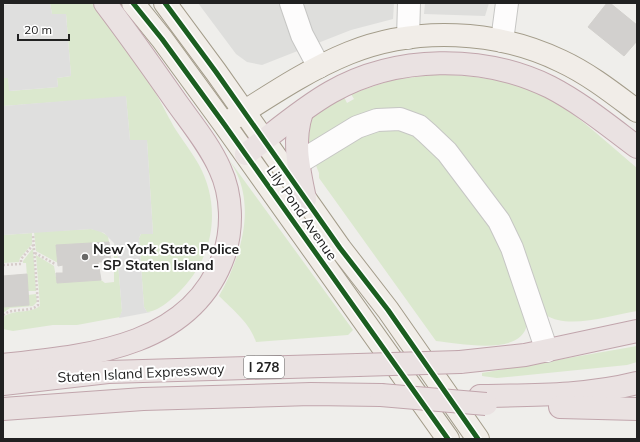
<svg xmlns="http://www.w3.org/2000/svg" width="640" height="442" font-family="Mulish,sans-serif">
  <rect width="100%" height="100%" fill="#efeeeb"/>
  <!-- residential -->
  <g fill="#dededc">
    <path d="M198,3H394L393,19L351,30L262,65L247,62L236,54Z"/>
    <path d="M425,3H489L485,16L424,14Z"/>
  </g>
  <!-- grass -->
  <g fill="#dbe8ce">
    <path d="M50,3H92C112,32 136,60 154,90C161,102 167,115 174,127C182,140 192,152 199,165C220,203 215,250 188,282C180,292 160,312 147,312L144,307L139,238L141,234H153L147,141L130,140L126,97L3,106V78H8L10,91L58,87L57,78L71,76L66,14H52Z"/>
    <path d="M431,75C475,74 522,81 561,106C588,124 612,147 637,168V311C612,315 568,330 546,315L520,256L404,110C364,102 337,127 308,149L303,127L317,112L344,97L347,103L354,99L351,94L392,80Z"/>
    <path d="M389,126L426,140L496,231L527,324C522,357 459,343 436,341L319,178V173L313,158L341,139Z"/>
    <path d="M206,128L353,330L348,335L256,342C250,323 233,310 219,296C239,261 255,213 237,174C230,158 216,143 206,128Z"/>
    <path d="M91,229L98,230L108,236L109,242L57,245L58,263L36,251L34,232Z"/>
    <path d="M32,233V244L20,258L19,262L3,263V235Z"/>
    <path d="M114,243L117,251L122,311L120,317L77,325H53L13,331L3,329V317C14,309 30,314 40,306L36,255L54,266L57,283L101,280L105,283L114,282Z"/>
    <path d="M33,248L36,291H28L26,263H23V261Z"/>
    <path d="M36,294L37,302L33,306L10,308L3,313V307L29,305L28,295Z"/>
    <path d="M637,346V362L627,365L497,378L482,376V373Z"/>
  </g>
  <!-- parking -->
  <g fill="#dfdfde">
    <path d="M26,3H50L52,14H66L71,76L57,78L58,87L9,91L8,78H3V5Z"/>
    <path d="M126,96L130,140H147L153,234H141L139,238L144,307L147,312H151L119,318L122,311L117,251L114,243L104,233L91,229L3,235V106Z"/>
  </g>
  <!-- building -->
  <g fill="#d2d0ce" stroke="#d2d0cd">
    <path d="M607,3H610L637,25V41L624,56L588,27Z"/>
    <path d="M109,242L111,262H98L101,280L57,283L56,273H63V265L58,266L56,245Z"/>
    <path d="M27,274L29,305L3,307V276Z"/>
  </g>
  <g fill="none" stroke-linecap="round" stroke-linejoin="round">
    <defs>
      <g id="minor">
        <path d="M291,3L302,35L319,67"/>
        <path d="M408,38L409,3"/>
        <path d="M502,41L507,3"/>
        <path d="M298,163L357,127L377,120L400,119L419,126L427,133L447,152L499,221L512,248L547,351"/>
      </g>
      <g id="major">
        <path d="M133,3L162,39L224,124L448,439"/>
        <path d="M165,3L216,72L340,248L388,310L478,439"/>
        <path d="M231,120C269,96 307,70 349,53C416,26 497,30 561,61C589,74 613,93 637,111"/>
      </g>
      <g id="highway">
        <path d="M302,112C292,142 299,169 305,199"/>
        <path d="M246,154C274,133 301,109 331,92C396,55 483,54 550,87C581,103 609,126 637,147"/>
        <path d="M460,362L525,355L637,331"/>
        <path d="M3,365C86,356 192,348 224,255C233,228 232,195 220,169C210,146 192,124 177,103C154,70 130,36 105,3"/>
        <path d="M3,384L108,372L358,365"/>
        <path d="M480,396C533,395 586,396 637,383"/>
        <path d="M560,407L637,409"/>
        <path d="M3,409L143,399L311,394L381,395"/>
      </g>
    </defs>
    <!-- minor casing -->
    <use href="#minor" stroke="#c6c6c4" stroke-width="24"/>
    <!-- major casing -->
    <use href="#major" stroke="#a39c8a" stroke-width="24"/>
    <!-- highway casing -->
    <use href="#highway" stroke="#c1a5ac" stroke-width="24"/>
    <!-- path -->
    <g stroke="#d6ccca" stroke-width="2.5" stroke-dasharray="2 2" stroke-linecap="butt">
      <path d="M35,253L55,264"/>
      <path d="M3,265L21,264V259L33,245"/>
      <path d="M3,315C13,307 30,313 38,305L33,235"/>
    </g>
    <!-- minor -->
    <use href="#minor" stroke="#fdfcfc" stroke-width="22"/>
    <!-- major -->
    <use href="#major" stroke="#f1ede8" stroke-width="22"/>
    <!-- highway -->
    <use href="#highway" stroke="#eae2e2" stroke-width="22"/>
    <defs>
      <g id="highway-bridge">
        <path d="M358,365L460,362"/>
        <path d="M381,395L486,404"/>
      </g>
    </defs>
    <!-- highway-bridge casing -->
    <use href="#highway-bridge" stroke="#c1a5ac" stroke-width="24" stroke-linecap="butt"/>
    <!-- highway-bridge -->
    <use href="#highway-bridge" stroke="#eae2e2" stroke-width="22"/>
    <defs>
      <g id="cycleway">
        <path d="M133,3L162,39L224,124L448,439"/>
        <path d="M165,3L216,72L340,248L388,310L478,439"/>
      </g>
    </defs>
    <!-- cycleway casing -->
    <use href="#cycleway" stroke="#fff" stroke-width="8"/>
    <!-- cycleway -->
    <use href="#cycleway" stroke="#1b5e20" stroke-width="5"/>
  </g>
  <!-- markers -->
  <circle fill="#696968" stroke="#fff" stroke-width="1.5" cx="85" cy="257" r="4"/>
  <g text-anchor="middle" stroke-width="4" stroke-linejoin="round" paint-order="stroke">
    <!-- shield labels -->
    <rect fill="#fff" stroke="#646464" stroke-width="1" x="244" y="356" width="40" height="22" rx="3"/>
    <g font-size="13" font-weight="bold" fill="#212121">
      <text x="264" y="372">I 278</text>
    </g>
    <!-- street labels -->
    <g font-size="14" fill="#212121" stroke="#fff">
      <text transform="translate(302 213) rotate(55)" y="5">Lily Pond Avenue</text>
      <text transform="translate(141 373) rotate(-3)" y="5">Staten Island Expressway</text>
    </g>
    <!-- poi labels -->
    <g font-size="14" font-weight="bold" fill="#212121" stroke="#fff" text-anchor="start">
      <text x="93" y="254">New York State Police<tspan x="93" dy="16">- SP Staten Island</tspan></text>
    </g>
  </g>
  <!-- border -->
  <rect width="640" height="442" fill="none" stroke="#212121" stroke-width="8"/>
  <!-- scale -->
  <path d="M18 34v6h51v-6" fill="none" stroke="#212121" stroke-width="2"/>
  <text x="24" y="34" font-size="12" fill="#212121" stroke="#ffffff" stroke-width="3" paint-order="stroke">20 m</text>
</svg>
